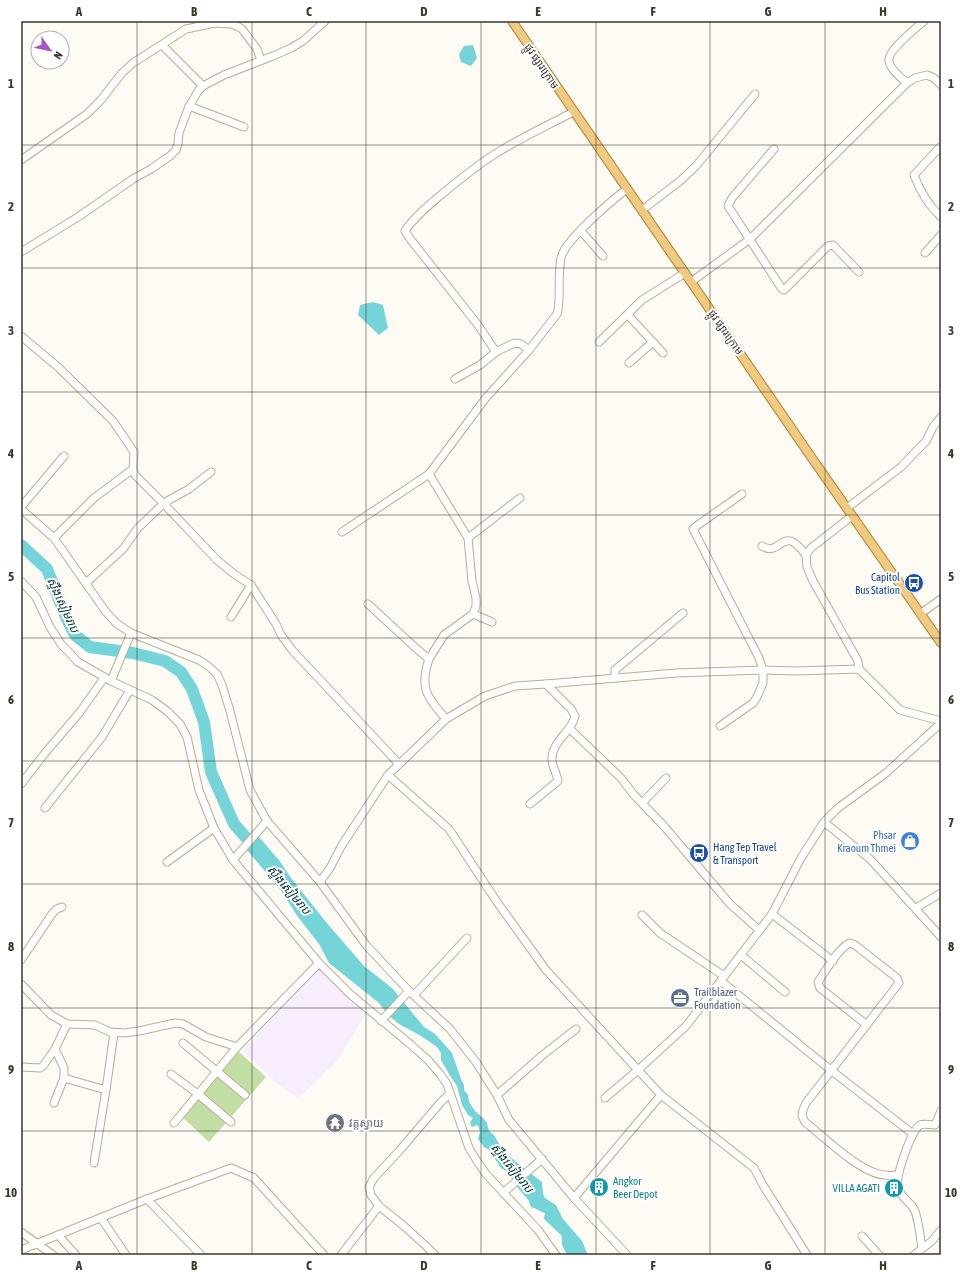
<svg xmlns="http://www.w3.org/2000/svg" width="962" height="1276" font-family="'Asap Condensed','Noto Sans Khmer',sans-serif">
  <rect width="100%" height="100%" fill="#fefbf5"/>
  <!-- education -->
  <path fill="#f7edfd" d="M318,965L369,1009L337,1061L298,1099L278,1084L243,1051Z"/>
  <!-- green -->
  <path fill="#c1dfa5" d="M235,1048L266,1077L209,1142L178,1113Z"/>
  <!-- water -->
  <g fill="#74d4d7">
    <path d="M473,45L477,58L471,66L461,62L459,54L464,46Z"/>
    <path d="M373,302L383,305L388,328L379,335L358,315L360,305Z"/>
    <path d="M258,836L279,860L291,878L326,922L364,966L392,988L424,1027L435,1034L452,1053L461,1079L464,1085V1090L468,1095L469,1102L475,1111L483,1118L487,1123L489,1131C496,1135 497,1142 502,1149C514,1162 528,1171 542,1182L543,1194L545,1198L556,1205L563,1219L582,1241L588,1255H567L562,1245V1236L544,1219L545,1213C540,1212 536,1208 531,1207L529,1201L514,1183L508,1172L501,1168L489,1150L484,1147L478,1139L480,1132L478,1125L472,1127L470,1122L473,1118L468,1115L462,1105L457,1086L449,1074L441,1060V1053L437,1047L421,1036L399,1024L388,1015L379,1003L329,963L319,944L298,917L280,889L247,850Z"/>
  </g>
  <g fill="none" stroke-linecap="round" stroke-linejoin="round">
    <!-- river -->
    <path stroke="#74d4d7" stroke-width="12" d="M21,545L47,569L66,617L75,635L90,647L133,653L165,661L181,672L192,689L204,722L211,772L234,824L257,850"/>
    <defs>
      <g id="minor">
        <path d="M162,45L203,86"/>
        <path d="M907,83C901,78 890,69 889,61C887,51 916,28 924,21"/>
        <path d="M189,106L244,127"/>
        <path d="M941,146L914,175C920,191 928,205 941,217"/>
        <path d="M774,149L732,198L728,206L782,289L784,290L828,246L833,245L859,272"/>
        <path d="M21,160L87,114L100,101L122,73L133,63L186,29L215,23L231,24L237,26L242,29L257,49L261,60"/>
        <path d="M642,210L680,181L696,166L755,94"/>
        <path d="M581,231L603,256"/>
        <path d="M21,252L78,217L133,179L151,169L170,156L176,150L178,144L179,133L188,109L198,91L203,86L224,75L273,56L291,48L303,41L325,21"/>
        <path d="M925,253L941,235"/>
        <path d="M691,282L750,239L907,83L915,78L927,75L934,78L941,85"/>
        <path d="M628,315L663,353"/>
        <path d="M21,336L58,367L113,421L134,452L133,469L135,475L164,504L217,560L234,574L251,585L276,624L281,635L293,651L399,764"/>
        <path d="M599,342L642,300L685,273"/>
        <path d="M496,352L478,325L411,240L405,231C414,217 429,205 442,194C459,180 476,166 495,154C520,138 547,126 573,112"/>
        <path d="M629,363L653,342"/>
        <path d="M455,379L480,365L496,352L514,343L521,344L529,350"/>
        <path d="M21,507L64,456"/>
        <path d="M847,508L901,467L926,441L933,427L941,417"/>
        <path d="M21,509L54,538L106,612L116,623L131,633L199,660L208,666L217,674L222,685L230,711L250,790L267,821L320,882L366,945L409,991L450,1029L476,1062L497,1095L509,1120L574,1198L627,1255"/>
        <path d="M852,516L811,548L806,555L807,567L813,581L858,661L859,669"/>
        <path d="M342,532L429,474"/>
        <path d="M54,538L94,498L133,469"/>
        <path d="M468,538L520,498"/>
        <path d="M762,546C776,555 780,538 791,541C797,543 802,550 806,555"/>
        <path d="M21,581L36,597L50,627L61,644L78,662L111,681L152,700L167,711L180,724L187,737L199,790L214,828L233,860L319,963L350,994L410,1044L428,1060L440,1074L447,1084L469,1148L477,1161L486,1174L538,1230L556,1255"/>
        <path d="M86,583L123,549L138,528L161,506L169,500L189,489L211,472"/>
        <path d="M368,604L418,650L429,659C419,688 427,697 446,719"/>
        <path d="M473,614L476,606V598L472,581L468,538L429,474L485,399L529,350L557,314C561,303 558,281 560,268C560,264 560,259 562,255C567,239 612,200 627,189"/>
        <path d="M920,614L941,599"/>
        <path d="M231,617L251,585"/>
        <path d="M429,659L444,635L473,614L492,622"/>
        <path d="M615,678V670L683,613"/>
        <path d="M111,681L131,633"/>
        <path d="M720,726L753,703L757,697L763,683V670L759,658L693,529L695,527L742,494"/>
        <path d="M570,729L621,778L634,795L663,825L730,904L759,930"/>
        <path d="M388,775L449,829L497,902L546,970L661,1095L754,1168L763,1185L807,1255"/>
        <path d="M21,784L45,753L80,712L104,678"/>
        <path d="M642,803L666,778"/>
        <path d="M530,804L558,781C557,773 551,766 552,757C554,739 572,732 575,716L571,709L546,684"/>
        <path d="M45,808L102,737L130,690"/>
        <path d="M824,822L870,859L941,937"/>
        <path d="M233,860L267,821"/>
        <path d="M167,862L214,828"/>
        <path d="M320,882L330,868L342,845L388,775L446,719L485,696L515,686L546,684L676,673L763,670L795,671L859,669L900,710L941,721"/>
        <path d="M916,908L941,893"/>
        <path d="M772,914L833,961"/>
        <path d="M642,915L660,933L724,976"/>
        <path d="M741,955L785,992"/>
        <path d="M21,960L52,914L57,909L62,907"/>
        <path d="M721,981L832,1071L913,1134"/>
        <path d="M21,984L51,1015L67,1024L95,1025L110,1032L124,1033L139,1031L175,1023L183,1024L206,1037L237,1047"/>
        <path d="M414,995L467,938"/>
        <path d="M381,1021L409,991"/>
        <path d="M867,1025L820,988L818,982C825,972 839,947 850,943L855,945L897,978L899,983L806,1103L803,1110L802,1116L805,1122C824,1137 861,1174 885,1175C890,1176 894,1175 898,1175"/>
        <path d="M183,1043L245,1095"/>
        <path d="M21,1067L40,1068L43,1066L55,1049L67,1024"/>
        <path d="M171,1074L198,1094L231,1122"/>
        <path d="M64,1078L106,1090"/>
        <path d="M497,1095L544,1054L576,1029"/>
        <path d="M605,1098L638,1070L686,1026L772,914L801,858L824,822L838,808L886,773L941,723"/>
        <path d="M54,1103L64,1078V1068L55,1049"/>
        <path d="M174,1123L237,1047L319,963"/>
        <path d="M94,1163L106,1090L114,1033"/>
        <path d="M503,1193L542,1159"/>
        <path d="M574,1198L661,1095"/>
        <path d="M147,1199L201,1255"/>
        <path d="M101,1218L126,1255"/>
        <path d="M21,1232L53,1255"/>
        <path d="M58,1235L76,1255"/>
        <path d="M862,1236L879,1255"/>
        <path d="M922,1248C920,1238 919,1219 914,1209C909,1201 900,1197 898,1187C895,1177 911,1131 920,1125C924,1123 931,1125 935,1125L941,1111"/>
        <path d="M21,1250L147,1199L231,1168L254,1178L324,1255"/>
        <path d="M341,1255L379,1206"/>
        <path d="M435,1255L426,1246L404,1226L379,1206L371,1195L369,1187L374,1178L400,1150L441,1102L450,1093"/>
        <path d="M914,1255L932,1241L941,1230"/>
      </g>
      <path id="major" d="M512,21L807,451L941,643"/>
    </defs>
    <!-- minor casing -->
    <use href="#minor" stroke="#bcad91" stroke-width="9"/>
    <!-- major casing -->
    <use href="#major" stroke="#ac802d" stroke-width="10"/>
    <!-- minor -->
    <use href="#minor" stroke="#fff" stroke-width="7"/>
    <!-- major -->
    <use href="#major" stroke="#f1ca82" stroke-width="8"/>
  </g>
  <!-- grid -->
  <path fill="none" stroke="#3d372c" stroke-width="1" stroke-opacity="0.55" d="M137,21V1255M252,21V1255M366,21V1255M481,21V1255M596,21V1255M710,21V1255M825,21V1255M21,145H941M21,268H941M21,392H941M21,515H941M21,638H941M21,761H941M21,884H941M21,1008H941M21,1131H941"/>
  <!-- icons -->
  <defs>
    <symbol id="bus-disc" viewBox="-11 -11 22 22"><circle r="9.5" fill="#1a4fb4" stroke="#fff"/><path d="M-5-6H5V4H4V6H2V4H-2V6H-4V4H-5ZM-3.5-4V0h7V-4ZM-3.5 1.2v1.5H-2V1.2ZM2 1.2v1.5H3.5V1.2Z" fill="#fff"/></symbol>
    <symbol id="shop-disc" viewBox="-11 -11 22 22"><circle r="9.5" fill="#3f7fe0" stroke="#fff"/><path d="M-5-2.5h2.3a2.7 3.5 0 0 1 5.4 0H5L5.5 6h-11ZM-1.5-2.5h3a1.5 2.3 0 0 0-3 0Z" fill="#fff"/></symbol>
    <symbol id="office-disc" viewBox="-11 -11 22 22"><circle r="9.5" fill="#5c6f8a" stroke="#fff"/><path d="M-6-3h4V-5.5h4V-3h4V5H-6ZM-1-4.5V-3h2v-1.5ZM-6 0V1H6V0Z" fill="#fff"/></symbol>
    <symbol id="temple-disc" viewBox="-11 -11 22 22"><circle r="9.5" fill="#6b7280" stroke="#fff"/><path d="M0-6L5-2H3V0L6.5 2.5H4V6H1.5V3h-3V6H-4V2.5H-6.5L-3 0V-2H-5Z" fill="#fff"/></symbol>
    <symbol id="building-disc" viewBox="-11 -11 22 22"><circle r="9.5" fill="#0f9aa8" stroke="#fff"/><path d="M-4-6H4V6H1V3H-1V6H-4ZM-2.5-4.3h1.7v1.8h-1.7ZM.8-4.3h1.7v1.8H.8ZM-2.5-1h1.7V.8h-1.7ZM.8-1h1.7V.8H.8Z" fill="#fff"/></symbol>
  </defs>
  <g fill-rule="evenodd">
    <use href="#bus-disc" x="903" y="572" width="22" height="22"/>
    <use href="#shop-disc" x="899" y="830" width="22" height="22"/>
    <use href="#bus-disc" x="688" y="842" width="22" height="22"/>
    <use href="#office-disc" x="669" y="987" width="22" height="22"/>
    <use href="#temple-disc" x="324" y="1112" width="22" height="22"/>
    <use href="#building-disc" x="588" y="1176" width="22" height="22"/>
    <use href="#building-disc" x="883" y="1177" width="22" height="22"/>
  </g>
  <g text-anchor="middle" stroke-width="4" stroke-linejoin="round" paint-order="stroke">
    <!-- street labels -->
    <g font-size="11" fill="#3d372c" stroke="#fff">
      <text transform="translate(542 66) rotate(56)" y="4">ផ្លូវ ផ្សារក្រោម</text>
      <text transform="translate(726 332) rotate(55)" y="4">ផ្លូវ ផ្សារក្រោម</text>
    </g>
    <!-- transit labels -->
    <g font-size="11" fill="#164399" stroke="#fff" text-anchor="end">
      <text x="900" y="581">Capitol<tspan x="900" dy="13">Bus Station</tspan></text>
      <text x="713" y="851" text-anchor="start">Hang Tep Travel<tspan x="713" dy="13">&amp; Transport</tspan></text>
    </g>
    <!-- shop labels -->
    <g font-size="11" fill="#366cbe" stroke="#fff" text-anchor="end">
      <text x="896" y="839">Phsar<tspan x="896" dy="13">Kraoum Thmei</tspan></text>
    </g>
    <!-- service labels -->
    <g font-size="11" fill="#4e5e75" stroke="#fff" text-anchor="start">
      <text x="694" y="996">Trailblazer<tspan x="694" dy="13">Foundation</tspan></text>
    </g>
    <!-- worship labels -->
    <g font-size="11" fill="#5b616d" stroke="#fff" text-anchor="start">
      <text x="349" y="1127">វត្តស្វាយ</text>
    </g>
    <!-- culture labels -->
    <g font-size="11" fill="#0d838f" stroke="#fff" text-anchor="start">
      <text x="613" y="1185">Angkor<tspan x="613" dy="13">Beer Depot</tspan></text>
      <text x="880" y="1192" text-anchor="end">VILLA AGATI</text>
    </g>
    <!-- water labels -->
    <g font-size="12" font-style="italic" fill="#023335" stroke="#fff">
      <text transform="translate(63 605) rotate(65)" y="4">ស្ទឹងសៀមរាប</text>
      <text transform="translate(289 890) rotate(50)" y="4">ស្ទឹងសៀមរាប</text>
      <text transform="translate(512 1168) rotate(51)" y="4">ស្ទឹងសៀមរាប</text>
    </g>
  </g>
  <!-- border -->
  <rect width="962" height="1276" fill="none" stroke="#ffffff" stroke-width="44"/>
  <!-- north arrow -->
  <g transform="translate(50 50) rotate(123)"><circle r="19" fill="#ffffff" stroke="#b1afab"/>
  <path d="M0-3L7 15L0 10L-7 15Z" fill="#a356c8"/>
  <text y="-6" font-size="11" font-weight="bold" text-anchor="middle" fill="#3d372c">N</text>
  </g>
  <rect x="22" y="22" width="918" height="1232" fill="none" stroke="#3d372c" stroke-width="1.5"/>
  <g font-size="13" text-anchor="middle" font-weight="bold" fill="#3d372c">
    <text x="79" y="16">A</text>
    <text x="194" y="16">B</text>
    <text x="309" y="16">C</text>
    <text x="424" y="16">D</text>
    <text x="538" y="16">E</text>
    <text x="653" y="16">F</text>
    <text x="768" y="16">G</text>
    <text x="883" y="16">H</text>
    <text x="11" y="88">1</text>
    <text x="951" y="88">1</text>
    <text x="11" y="211">2</text>
    <text x="951" y="211">2</text>
    <text x="11" y="335">3</text>
    <text x="951" y="335">3</text>
    <text x="11" y="458">4</text>
    <text x="951" y="458">4</text>
    <text x="11" y="581">5</text>
    <text x="951" y="581">5</text>
    <text x="11" y="704">6</text>
    <text x="951" y="704">6</text>
    <text x="11" y="827">7</text>
    <text x="951" y="827">7</text>
    <text x="11" y="951">8</text>
    <text x="951" y="951">8</text>
    <text x="11" y="1074">9</text>
    <text x="951" y="1074">9</text>
    <text x="11" y="1197">10</text>
    <text x="951" y="1197">10</text>
    <text x="79" y="1270">A</text>
    <text x="194" y="1270">B</text>
    <text x="309" y="1270">C</text>
    <text x="424" y="1270">D</text>
    <text x="538" y="1270">E</text>
    <text x="653" y="1270">F</text>
    <text x="768" y="1270">G</text>
    <text x="883" y="1270">H</text>
  </g>
</svg>
